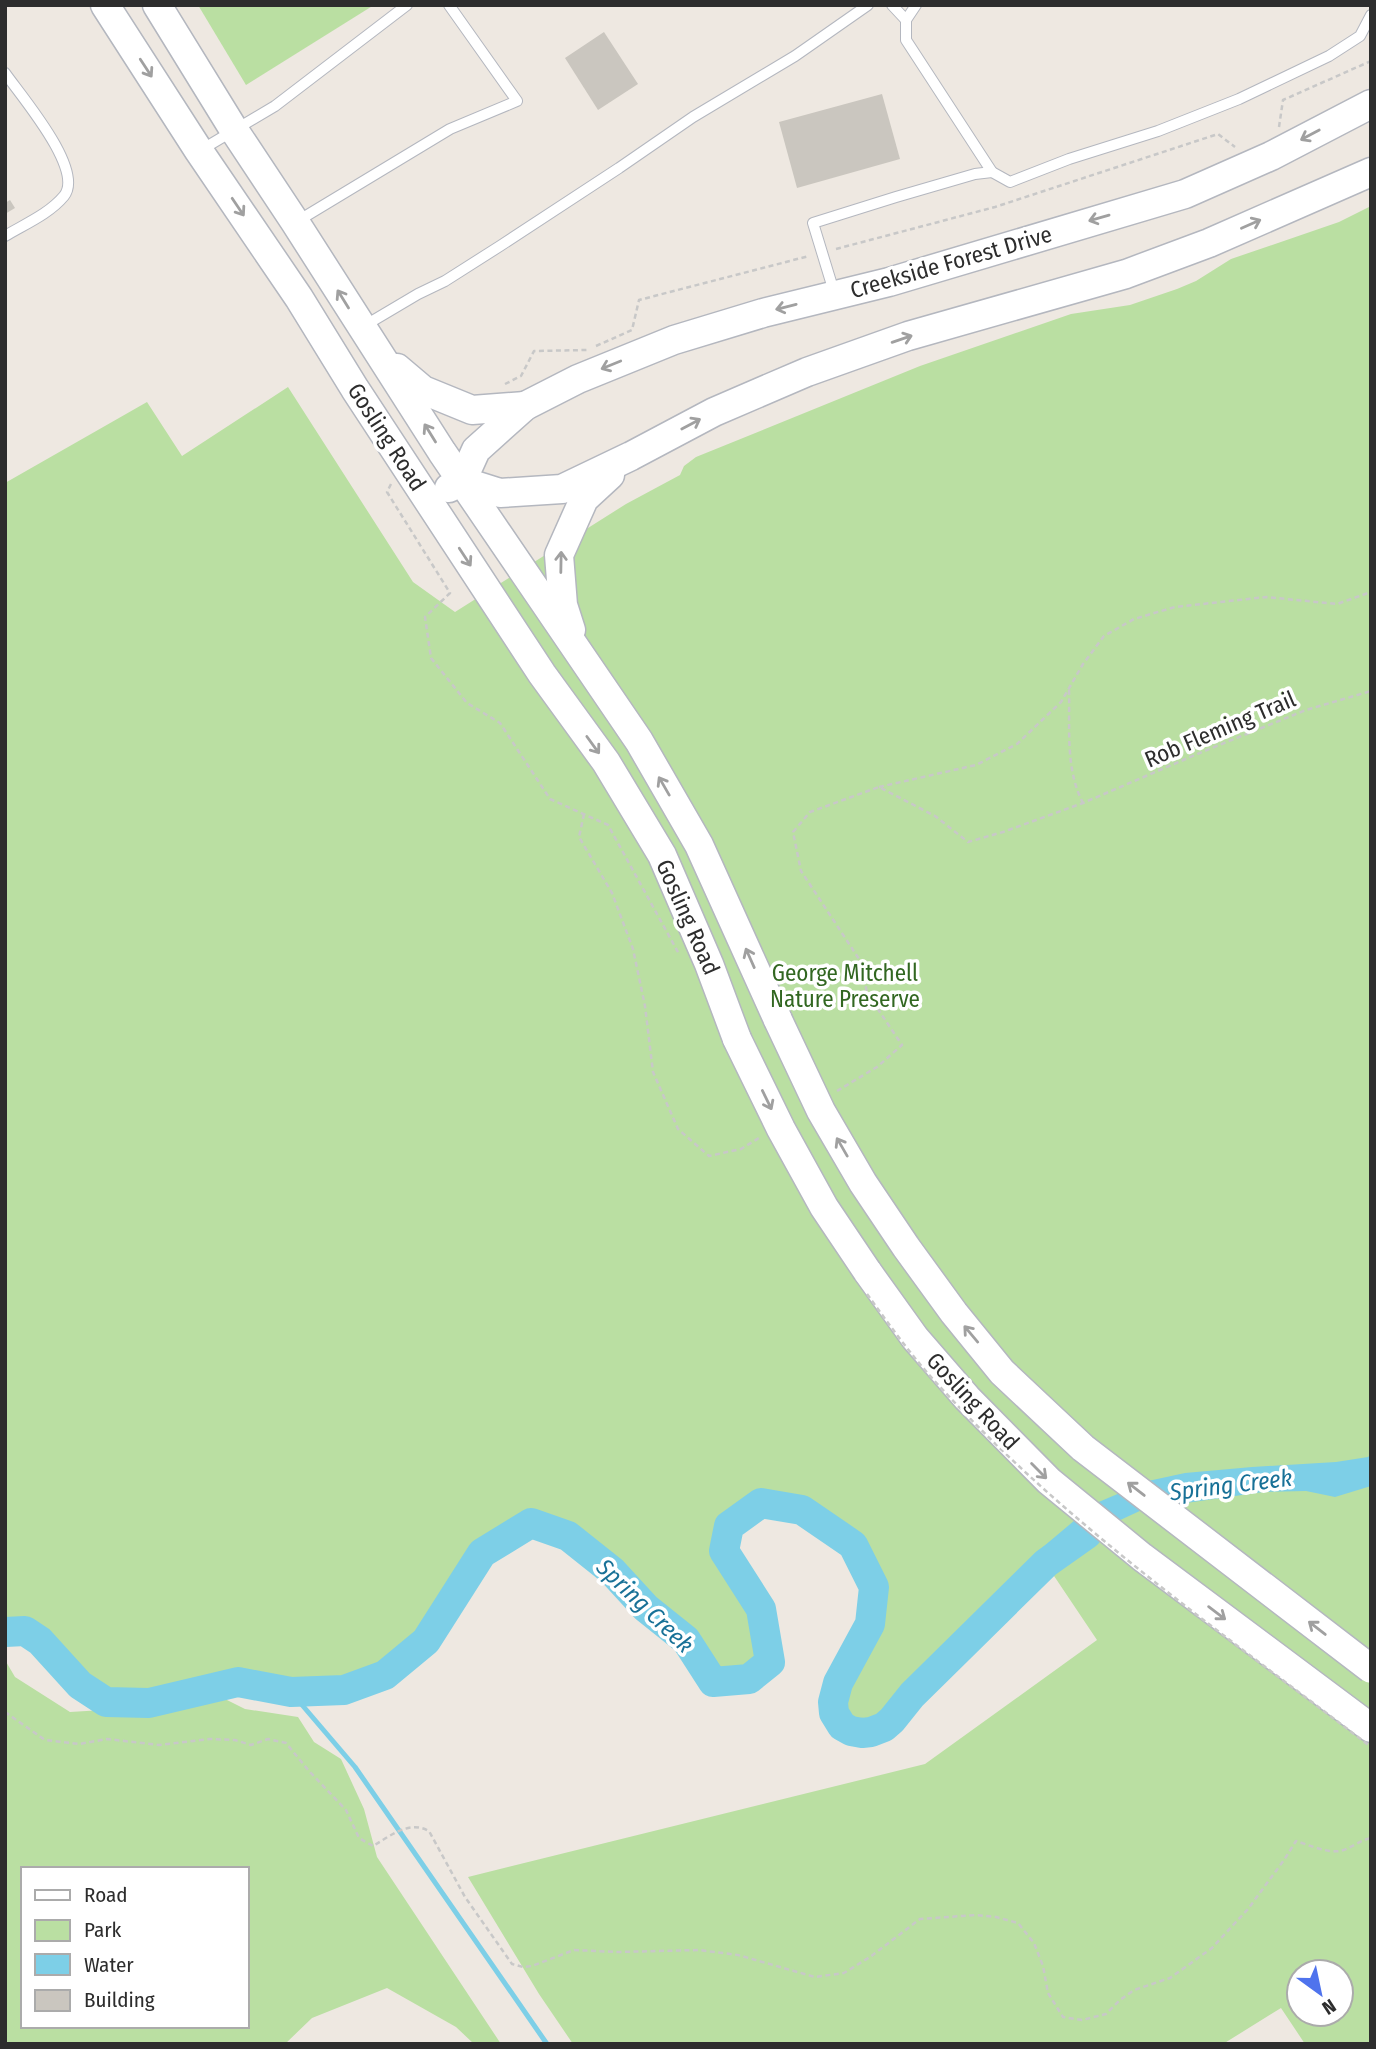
<svg xmlns="http://www.w3.org/2000/svg" width="1376" height="2049" font-family="'Fira Sans Condensed',sans-serif">
  <rect width="100%" height="100%" fill="#eee8e1"/>
  <!-- green -->
  <g fill="#badfa2" fill-rule="evenodd">
    <path d="M198,5H374L246,85Z"/>
    <path d="M1371,206V2044H1305L1281,2008L1223,2044H573L539,1994L468,1877L925,1764L1097,1640L1046,1564L912,1695L892,1720L884,1727L871,1732L851,1731L842,1726L834,1713L835,1693L855,1649L870,1624L874,1587L853,1545L802,1510L761,1503L729,1526L724,1551L761,1609L770,1662L749,1679L713,1682L686,1640L647,1608L612,1571L568,1536L531,1523L482,1554L426,1641L385,1675L344,1690L291,1692L238,1682L149,1703L106,1702L80,1685L40,1641L25,1631L5,1632V483L147,402L182,456L288,387L413,582L455,612L626,504L680,475L684,466L696,457L920,366L1071,314L1130,305L1177,289L1196,281L1231,259L1339,222ZM1299,1972H1341V2014H1299Z"/>
    <path d="M5,1660L15,1677L70,1712L169,1706L223,1698L245,1709L298,1717L314,1742L341,1759L364,1809L377,1857L501,2044H474L456,2027L387,1988L312,2018L285,2044H5ZM23,1869H247V2026H23Z"/>
  </g>
  <!-- water -->
  <path fill="#7dcfe7" d="M1371,1454V1486L1335,1497L1306,1491L1263,1492L1144,1509L1116,1522L1069,1563L1037,1552L1094,1504L1148,1481L1185,1473L1252,1467L1336,1462L1368,1457Z"/>
  <g fill="none" stroke-linecap="round" stroke-linejoin="round">
    <!-- stream -->
    <path stroke="#7dcfe7" stroke-width="5" d="M291,1692L355,1767L547,2044"/>
    <!-- river -->
    <path stroke="#7dcfe7" stroke-width="30" d="M5,1632L25,1631L40,1641L80,1685L106,1702L149,1703L238,1682L291,1692L344,1690L385,1675L426,1641L482,1553L531,1523L568,1536L612,1571L646,1608L686,1640L713,1682L749,1679L770,1662L761,1609L724,1551L729,1526L761,1503L802,1510L853,1545L874,1587L870,1624L838,1683L833,1702L834,1713L842,1726L851,1731L862,1733L871,1732L884,1727L892,1720L912,1695L1046,1563L1087,1534"/>
  </g>
  <!-- building -->
  <g fill="#cac6bf">
    <path d="M604,32L638,84L598,110L565,58Z"/>
    <path d="M882,94L900,159L797,188L779,122Z"/>
    <path d="M10,200L15,208L5,214V203Z"/>
  </g>
  <g fill="none" stroke-linecap="round" stroke-linejoin="round">
    <defs>
      <g id="service">
        <path d="M892,5L906,20"/>
        <path d="M916,5L906,20V40L992,172L1010,182L1069,159L1158,131L1239,99L1329,56L1360,36L1371,15"/>
        <path d="M5,73C21,96 85,170 64,196C49,214 25,224 5,236"/>
        <path d="M201,150L275,106L407,5"/>
        <path d="M296,222L450,129L517,101L449,5"/>
        <path d="M835,295L813,223L896,197L975,174L992,172"/>
        <path d="M364,326L418,294L445,281L500,246L619,168L693,117L795,56L868,5"/>
      </g>
      <g id="secondary">
        <path d="M105,5L199,151L299,298L355,389L542,674L606,762L662,855L709,964L737,1039"/>
        <path d="M157,5L234,130L295,222L442,452L639,741L699,845L778,1020"/>
        <path d="M397,368L423,390L472,410L525,406"/>
        <path d="M462,481L500,493L562,489L631,456L714,412L807,372L908,336L1126,274L1209,243L1371,172"/>
        <path d="M449,488L462,481L476,450L525,406L578,379L674,340L763,313L889,282L1185,194L1271,156L1371,104"/>
        <path d="M571,630L563,605L559,555L584,499L610,475"/>
        <path d="M867,1271L915,1338L967,1398L1049,1481L1142,1557L1371,1728"/>
      </g>
    </defs>
    <!-- service casing -->
    <use href="#service" stroke="#b4b7bf" stroke-width="12"/>
    <!-- secondary casing -->
    <use href="#secondary" stroke="#b4b7bf" stroke-width="31"/>
    <!-- path -->
    <g stroke="#c8c8c8" stroke-width="2.5" stroke-dasharray="5 3.5" stroke-linecap="butt">
      <path d="M1279,127L1283,100L1371,61"/>
      <path d="M836,249L995,207L1218,134L1235,147"/>
      <path d="M596,346L632,330L639,300L809,256"/>
      <path d="M505,384L521,376L534,351L587,350"/>
      <path d="M391,484L387,492L450,593L425,617L431,658L467,703L500,723L550,799L608,825L679,954"/>
      <path d="M1069,690C1070,727 1065,769 1083,803"/>
      <path d="M879,787L976,765L1017,744L1061,702L1083,664L1104,636L1134,619L1175,607L1266,597L1337,604L1371,592"/>
      <path d="M584,814L579,837L612,893L633,949L645,1006L653,1072L678,1129L709,1156L741,1149L759,1138"/>
      <path d="M837,1091L877,1067L902,1045L867,993L861,962L801,871L793,832L810,812L879,787L935,816L968,842L1003,832L1083,803L1202,752L1306,710L1371,691"/>
      <path d="M5,1712L45,1740L79,1744L107,1739L159,1745L210,1739L235,1740L251,1745L268,1739L286,1743L309,1771L346,1810L359,1838L373,1846C390,1836 409,1820 429,1831L465,1897L512,1964L523,1967L532,1966L574,1950L618,1952L699,1950L738,1955L815,1977L844,1973L870,1957L920,1919L976,1915L996,1917L1018,1923L1034,1943L1043,1966L1048,1993L1063,2017L1082,2020L1106,2014L1120,2000L1134,1990L1170,1978L1212,1948L1248,1909L1284,1860L1296,1841C1309,1845 1326,1853 1340,1851C1350,1849 1360,1840 1371,1838"/>
    </g>
    <!-- service -->
    <use href="#service" stroke="#fff" stroke-width="10"/>
    <!-- secondary -->
    <use href="#secondary" stroke="#fff" stroke-width="28"/>
    <defs>
      <g id="secondary-bridge">
        <path d="M778,1020L821,1111L863,1183L906,1247L954,1313L1002,1372L1083,1448L1371,1669"/>
        <path d="M737,1039L781,1129L824,1207L867,1271"/>
      </g>
    </defs>
    <!-- secondary-bridge casing -->
    <use href="#secondary-bridge" stroke="#b4b7bf" stroke-width="31" stroke-linecap="butt"/>
    <!-- path-bridge -->
    <path stroke="#c8c8c8" stroke-width="2.5" stroke-dasharray="5 3.5" stroke-linecap="butt" d="M867,1294C891,1327 915,1361 943,1390C1069,1527 1224,1634 1371,1747"/>
    <!-- secondary-bridge -->
    <use href="#secondary-bridge" stroke="#fff" stroke-width="28"/>
  </g>
  <!-- one-way arrows -->
  <defs><path id="oneway-shaft" d="M-6 0H5M1.5-3L5.5 0L1.5 3" fill="none" stroke-width="1.6" stroke-linecap="round" stroke-linejoin="round" transform="scale(1.75)"/></defs>
  <g stroke="#a0a0a0">
    <use href="#oneway-shaft" transform="translate(146 68) rotate(57)"/>
    <use href="#oneway-shaft" transform="translate(1310 135) rotate(152)"/>
    <use href="#oneway-shaft" transform="translate(238 207) rotate(56)"/>
    <use href="#oneway-shaft" transform="translate(1099 218) rotate(164)"/>
    <use href="#oneway-shaft" transform="translate(1251 224) rotate(-24)"/>
    <use href="#oneway-shaft" transform="translate(343 299) rotate(-122)"/>
    <use href="#oneway-shaft" transform="translate(786 307) rotate(166)"/>
    <use href="#oneway-shaft" transform="translate(902 339) rotate(-19)"/>
    <use href="#oneway-shaft" transform="translate(611 365) rotate(158)"/>
    <use href="#oneway-shaft" transform="translate(691 424) rotate(-28)"/>
    <use href="#oneway-shaft" transform="translate(430 433) rotate(-122)"/>
    <use href="#oneway-shaft" transform="translate(465 557) rotate(57)"/>
    <use href="#oneway-shaft" transform="translate(561 562) rotate(-89)"/>
    <use href="#oneway-shaft" transform="translate(593 745) rotate(54)"/>
    <use href="#oneway-shaft" transform="translate(664 786) rotate(-120)"/>
    <use href="#oneway-shaft" transform="translate(750 958) rotate(-114)"/>
    <use href="#oneway-shaft" transform="translate(767 1100) rotate(64)"/>
    <use href="#oneway-shaft" transform="translate(842 1147) rotate(-120)"/>
    <use href="#oneway-shaft" transform="translate(971 1334) rotate(-130)"/>
    <use href="#oneway-shaft" transform="translate(1039 1471) rotate(45)"/>
    <use href="#oneway-shaft" transform="translate(1136 1489) rotate(-142)"/>
    <use href="#oneway-shaft" transform="translate(1217 1613) rotate(37)"/>
    <use href="#oneway-shaft" transform="translate(1317 1628) rotate(-142)"/>
  </g>
  <g text-anchor="middle" stroke-width="7" stroke-linejoin="round" paint-order="stroke">
    <!-- street labels -->
    <g font-size="23" fill="#2d2d2d" stroke="#fff">
      <text transform="translate(951 262) rotate(-16)" y="8">Creekside Forest Drive</text>
      <text transform="translate(387 437) rotate(57)" y="8">Gosling Road</text>
      <text transform="translate(1220 729) rotate(-23)" y="8">Rob Fleming Trail</text>
      <text transform="translate(688 917) rotate(66)" y="8">Gosling Road</text>
      <text transform="translate(973 1401) rotate(47)" y="8">Gosling Road</text>
    </g>
    <!-- park labels -->
    <g font-size="23" fill="#326721" stroke="#fff">
      <text x="845" y="981">George Mitchell<tspan x="845" dy="26">Nature Preserve</tspan></text>
    </g>
    <!-- water labels -->
    <g font-size="24" font-style="italic" fill="#187197" stroke="#fff">
      <text transform="translate(1231 1485) rotate(-7)" y="8">Spring Creek</text>
      <text transform="translate(645 1606) rotate(44)" y="8">Spring Creek</text>
    </g>
  </g>
  <!-- border -->
  <rect width="1376" height="2049" fill="none" stroke="#2d2d2d" stroke-width="14"/>
  <!-- legend -->
  <rect x="21" y="1867" width="228" height="161" fill="#ffffff" stroke="#ababab" stroke-width="2"/>
  <rect x="35" y="1890" width="35" height="10" fill="#ffffff" stroke="#ababab" stroke-width="2"/>
  <text x="84" y="1902" font-size="21" fill="#2d2d2d">Road</text>
  <rect x="35" y="1920" width="35" height="21" fill="#badfa2" stroke="#ababab" stroke-width="2"/>
  <text x="84" y="1937" font-size="21" fill="#2d2d2d">Park</text>
  <rect x="35" y="1954" width="35" height="21" fill="#7dcfe7" stroke="#ababab" stroke-width="2"/>
  <text x="84" y="1972" font-size="21" fill="#2d2d2d">Water</text>
  <rect x="35" y="1990" width="35" height="21" fill="#cac6bf" stroke="#ababab" stroke-width="2"/>
  <text x="84" y="2007" font-size="21" fill="#2d2d2d">Building</text>
  <!-- north arrow -->
  <g transform="translate(1320 1993) rotate(147)"><circle r="33" fill="#ffffff" stroke="#ababab" stroke-width="2"/>
  <path d="M0-5L12 26L0 18L-12 26Z" fill="#4f73ed"/>
  <text y="-10" font-size="19" font-weight="bold" text-anchor="middle" fill="#2d2d2d">N</text>
  </g>
</svg>
